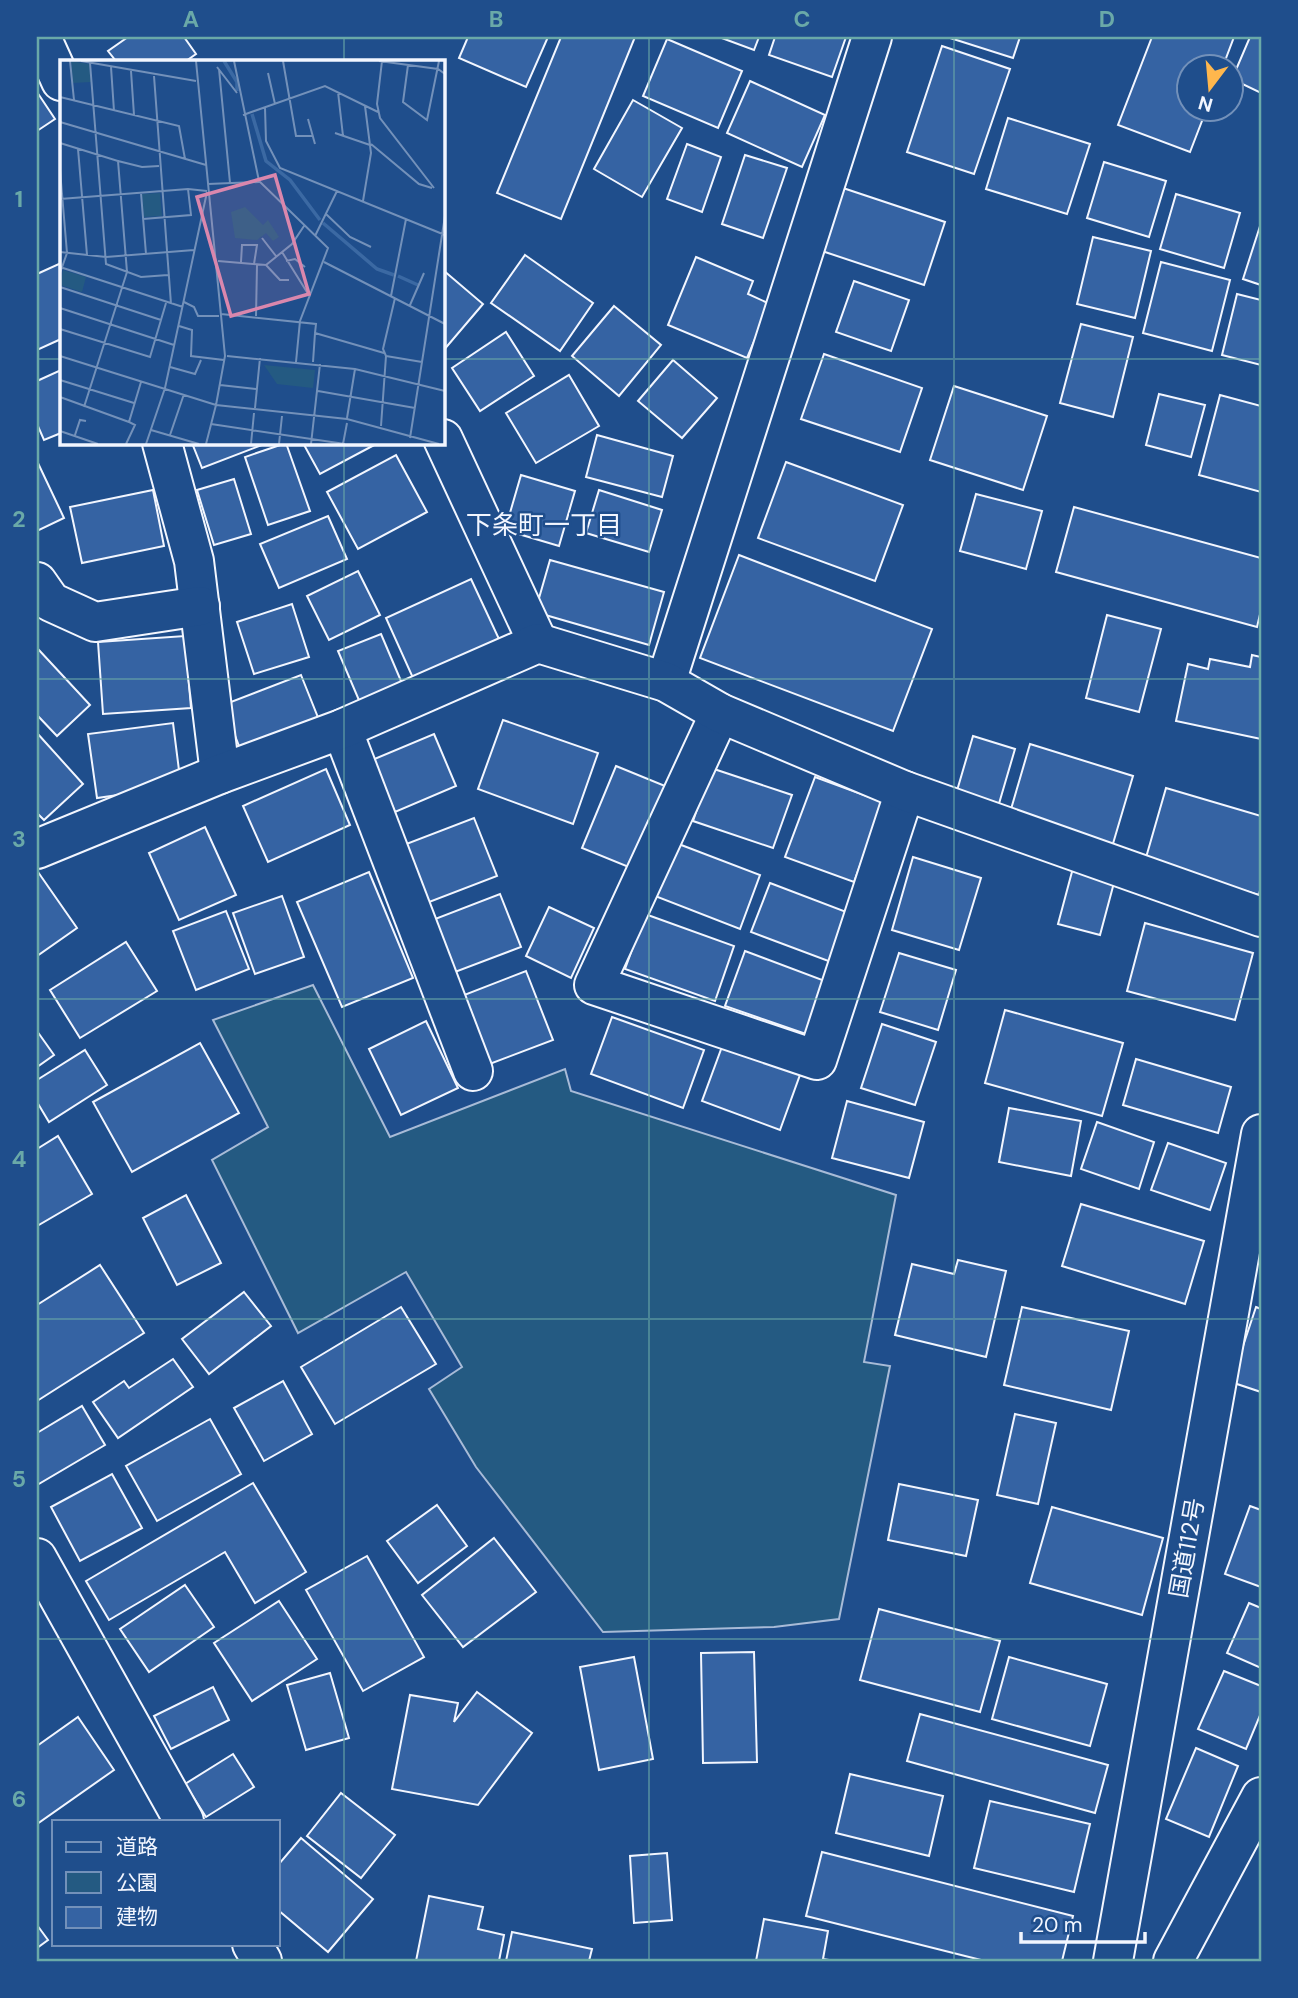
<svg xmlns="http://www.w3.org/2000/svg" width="1298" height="1998" font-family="'DM Sans','Noto Sans JP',sans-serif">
  <rect width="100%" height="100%" fill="#1f4e8c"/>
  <!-- green -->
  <path fill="#245a82" stroke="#a8bbd7" stroke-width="2" d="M313,985L390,1137L565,1069L571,1091L896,1195L864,1362L890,1366L839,1619L774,1627L603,1632L476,1467L429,1389L462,1367L406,1272L298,1333L212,1160L268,1127L213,1020Z"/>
  <!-- building -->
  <g fill="#3563a3" stroke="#f2f6ff" stroke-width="2">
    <path d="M128,37H184L196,54L186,61H116L108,51Z"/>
    <path d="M468,37H548L526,87L459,58Z"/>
    <path d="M561,37H635L561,219L497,193Z"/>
    <path d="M719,37H759L754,50Z"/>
    <path d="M775,37H846L832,77L769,55Z"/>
    <path d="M947,37H1020L1013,58Z"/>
    <path d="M1152,37H1234L1223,66H1190V108H1207L1190,152L1118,125Z"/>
    <path d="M1250,37H1261V93L1232,79Z"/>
    <path d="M667,39L742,71L718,128L643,96Z"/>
    <path d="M942,46L1010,69L974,174L907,152Z"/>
    <path d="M750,81L825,115L802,167L727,133Z"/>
    <path d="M37,92L55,119L37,131Z"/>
    <path d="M633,100L682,128L642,197L594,169Z"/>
    <path d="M1008,118L1090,144L1067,214L986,189Z"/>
    <path d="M687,144L721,157L702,212L667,199Z"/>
    <path d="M745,155L787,168L763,238L722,224Z"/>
    <path d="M1104,162L1166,181L1149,237L1087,218Z"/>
    <path d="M840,187L945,222L924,285L819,250Z"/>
    <path d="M1176,194L1240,213L1224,268L1160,249Z"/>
    <path d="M1261,223V285L1243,279Z"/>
    <path d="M1093,237L1151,251L1135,318L1077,304Z"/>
    <path d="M525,255L593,303L560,351L491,303Z"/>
    <path d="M696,257L753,281L748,294L770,304L747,358L668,325Z"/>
    <path d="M1161,262L1230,280L1212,351L1143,333Z"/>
    <path d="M61,263V339L37,350V274Z"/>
    <path d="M443,270L483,304L443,351Z"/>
    <path d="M854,281L909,300L891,351L836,332Z"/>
    <path d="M1237,294L1261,300V365L1222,355Z"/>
    <path d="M614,306L661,345L619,396L572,356Z"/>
    <path d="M1081,324L1133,337L1113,417L1060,403Z"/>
    <path d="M506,332L534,376L480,411L452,368Z"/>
    <path d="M824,354L922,388L900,452L801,419Z"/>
    <path d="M673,360L717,398L682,438L638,401Z"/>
    <path d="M61,370V433L44,440L37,424V381Z"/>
    <path d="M569,375L599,426L536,463L506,413Z"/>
    <path d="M954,386L1047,416L1023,490L930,460Z"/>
    <path d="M1159,394L1205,405L1191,457L1146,445Z"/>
    <path d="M1220,395L1261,406V492L1199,475Z"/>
    <path d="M597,435L673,456L662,497L586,477Z"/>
    <path d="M192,443H267L202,468Z"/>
    <path d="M286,443L310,511L268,525L245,457Z"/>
    <path d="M303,443H378L320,474Z"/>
    <path d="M396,455L427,512L358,549L327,492Z"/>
    <path d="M37,461L64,518L37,531Z"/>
    <path d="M786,462L903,505L875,581L758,538Z"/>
    <path d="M521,475L575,491L559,546L505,530Z"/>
    <path d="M234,479L251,534L214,545L197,490Z"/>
    <path d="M153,490L164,546L82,563L70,507Z"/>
    <path d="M599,490L662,510L649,552L586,533Z"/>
    <path d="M976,494L1042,511L1026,569L960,551Z"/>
    <path d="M1074,507L1261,558V610L1257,627L1056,572Z"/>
    <path d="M328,516L347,559L279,588L260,544Z"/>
    <path d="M739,555L932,629L893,731L700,658Z"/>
    <path d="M550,560L664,592L649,645L535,612Z"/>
    <path d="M358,571L380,615L329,640L307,596Z"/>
    <path d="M471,579L499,639L413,678L386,618Z"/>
    <path d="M292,604L309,657L254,674L237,622Z"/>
    <path d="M1107,615L1161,629L1139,712L1086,698Z"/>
    <path d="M381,634L404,688L361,705L338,651Z"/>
    <path d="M185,636L191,708L103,714L98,642Z"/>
    <path d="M38,649L90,705L57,736L37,715Z"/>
    <path d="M1252,655L1261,657V739L1176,721L1188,664L1208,669L1210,659L1250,667Z"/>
    <path d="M301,675L319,720L241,751L223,705Z"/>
    <path d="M503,720L598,753L573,824L478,789Z"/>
    <path d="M173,723L181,786L97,798L88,734Z"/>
    <path d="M37,733L83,784L44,820L37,813Z"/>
    <path d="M434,734L456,786L395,812L372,760Z"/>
    <path d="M973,736L1015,749L998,807L956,794Z"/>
    <path d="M1030,744L1133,776L1112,847L1009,816Z"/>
    <path d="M616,766L670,788L636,870L582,848Z"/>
    <path d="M711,768L792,795L773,848L693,821Z"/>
    <path d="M326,769L350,825L268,862L243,806Z"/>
    <path d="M815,777L883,802L854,882L785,857Z"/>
    <path d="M1166,788L1261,816V886L1259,895L1145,861Z"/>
    <path d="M474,818L497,876L424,904L401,846Z"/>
    <path d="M205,827L236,895L179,920L149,853Z"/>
    <path d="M676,843L760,875L740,929L655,896Z"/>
    <path d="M913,857L981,878L959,950L892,930Z"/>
    <path d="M1073,868L1115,879L1100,935L1058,924Z"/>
    <path d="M38,872L77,928L37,956V873Z"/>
    <path d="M369,872L413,978L342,1007L297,902Z"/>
    <path d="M770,883L849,913L831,962L751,932Z"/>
    <path d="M500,894L521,947L455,972L435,919Z"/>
    <path d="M282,896L304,957L255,974L233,913Z"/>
    <path d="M549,907L594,928L571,978L526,956Z"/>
    <path d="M226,911L249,969L196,990L173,931Z"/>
    <path d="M645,914L734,946L715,1001L625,969Z"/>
    <path d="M1145,923L1253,953L1235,1020L1127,991Z"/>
    <path d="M126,942L157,991L80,1038L50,990Z"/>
    <path d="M745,951L825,981L806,1034L725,1006Z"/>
    <path d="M899,953L956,970L938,1030L880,1012Z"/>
    <path d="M526,971L553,1040L487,1065L459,997Z"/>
    <path d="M1005,1010L1123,1043L1102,1116L985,1083Z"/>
    <path d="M612,1017L704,1050L683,1108L591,1074Z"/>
    <path d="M426,1021L458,1088L401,1115L369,1049Z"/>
    <path d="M882,1024L936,1042L915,1105L861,1088Z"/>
    <path d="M37,1031L54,1055L37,1067Z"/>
    <path d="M200,1043L239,1113L132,1172L93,1102Z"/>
    <path d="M723,1044L801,1072L780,1130L702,1101Z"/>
    <path d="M85,1050L107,1085L49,1122L37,1102V1080Z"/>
    <path d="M1136,1059L1231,1087L1218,1133L1123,1105Z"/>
    <path d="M847,1101L924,1122L909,1178L832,1158Z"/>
    <path d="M1009,1108L1081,1121L1071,1176L999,1162Z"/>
    <path d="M1097,1122L1154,1142L1139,1189L1081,1169Z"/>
    <path d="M58,1136L92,1194L37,1226V1149Z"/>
    <path d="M1168,1143L1226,1163L1210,1210L1151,1190Z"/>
    <path d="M186,1195L221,1263L177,1285L143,1218Z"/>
    <path d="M1081,1204L1204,1241L1185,1304L1062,1266Z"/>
    <path d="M958,1260L1006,1271L986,1357L895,1335L912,1264L954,1274Z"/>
    <path d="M100,1265L144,1333L37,1401V1305Z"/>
    <path d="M244,1292L271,1326L209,1374L182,1339Z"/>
    <path d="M401,1307L436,1364L335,1424L301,1367Z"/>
    <path d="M1022,1307L1129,1331L1111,1410L1004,1385Z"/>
    <path d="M1256,1307L1261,1309V1392L1231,1382Z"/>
    <path d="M173,1359L193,1387L118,1438L93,1402L124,1381L129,1388Z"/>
    <path d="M283,1381L312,1434L264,1461L234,1408Z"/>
    <path d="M82,1406L105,1445L37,1485V1433Z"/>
    <path d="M1015,1414L1056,1423L1038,1504L997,1495Z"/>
    <path d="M210,1419L241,1474L157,1521L126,1466Z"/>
    <path d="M112,1474L142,1528L80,1561L51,1507Z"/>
    <path d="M253,1483L306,1572L255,1603L225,1552L109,1620L86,1581Z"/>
    <path d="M899,1484L978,1500L966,1556L888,1540Z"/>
    <path d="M437,1505L467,1546L418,1583L387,1541Z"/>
    <path d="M1250,1506L1261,1510V1587L1225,1574Z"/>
    <path d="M1052,1507L1163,1538L1142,1615L1030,1583Z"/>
    <path d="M494,1538L536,1592L463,1647L422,1595Z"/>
    <path d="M367,1556L424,1657L363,1691L306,1590Z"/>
    <path d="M185,1585L214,1627L149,1672L120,1629Z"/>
    <path d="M279,1601L317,1659L252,1701L214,1643Z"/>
    <path d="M1249,1603L1261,1608V1668L1227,1653Z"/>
    <path d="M879,1609L1000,1641L980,1712L860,1680Z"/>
    <path d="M754,1652L757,1762L703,1763L701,1653Z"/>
    <path d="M634,1657L653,1759L599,1770L580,1667Z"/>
    <path d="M1009,1657L1107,1684L1090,1746L992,1719Z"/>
    <path d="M1224,1671L1261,1686V1713L1246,1749L1198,1729Z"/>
    <path d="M330,1673L349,1738L306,1750L287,1685Z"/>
    <path d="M213,1687L229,1720L171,1749L154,1716Z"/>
    <path d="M477,1692L532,1733L478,1805L392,1789L410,1695L458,1703L454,1722Z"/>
    <path d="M920,1714L1108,1765L1095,1813L907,1761Z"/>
    <path d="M78,1717L114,1770L37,1824V1746Z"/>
    <path d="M1196,1748L1238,1766L1209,1837L1166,1819Z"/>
    <path d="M233,1754L254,1787L206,1817L185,1784Z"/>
    <path d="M850,1774L943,1796L929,1856L836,1833Z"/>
    <path d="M341,1793L395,1835L361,1878L307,1836Z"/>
    <path d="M990,1801L1090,1824L1074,1892L974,1868Z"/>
    <path d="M301,1838L373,1899L328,1952L278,1910V1865Z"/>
    <path d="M822,1852L1073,1916L1062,1961H985L806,1916Z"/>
    <path d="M667,1853L672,1920L634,1923L630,1856Z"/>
    <path d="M429,1896L483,1907L478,1929L504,1935L499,1961H416Z"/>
    <path d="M764,1919L828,1931L823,1959L835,1961H756Z"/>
    <path d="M37,1925L48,1940L37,1948Z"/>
    <path d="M512,1932L592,1949L589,1961H506Z"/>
  </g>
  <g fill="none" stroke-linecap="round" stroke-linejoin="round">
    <defs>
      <g id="minor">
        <path d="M41,37L61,81"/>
        <path d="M443,439L538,643"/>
        <path d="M162,443L194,561L220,774"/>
        <path d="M37,582L51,602L95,622L200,606"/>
        <path d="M666,682L872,37"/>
        <path d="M720,713L594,985L817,1060L905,791"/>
        <path d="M342,729L473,1071"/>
        <path d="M37,849L220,774L342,729L538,643L666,682L720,713L905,791L1261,917"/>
        <path d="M37,1558L184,1821"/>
        <path d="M252,1944L262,1961"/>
        <path d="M1173,1961L1261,1797"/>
      </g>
      <path id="highway" d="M1113,1961L1261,1134"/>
    </defs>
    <!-- minor casing -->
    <use href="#minor" stroke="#f2f6ff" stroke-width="42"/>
    <!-- highway casing -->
    <use href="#highway" stroke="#f2f6ff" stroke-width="42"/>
    <!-- minor -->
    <use href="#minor" stroke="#1f4e8c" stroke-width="38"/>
    <!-- highway -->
    <use href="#highway" stroke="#1f4e8c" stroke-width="38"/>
  </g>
  <!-- grid -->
  <path fill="none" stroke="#6aa9a8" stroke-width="2" stroke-opacity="0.55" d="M344,37V61M649,37V1961M954,37V1961M37,359H61M443,359H1261M344,443V1961M37,679H1261M37,999H1261M37,1319H1261M37,1639H1261"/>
  <g text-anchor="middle" stroke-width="5" stroke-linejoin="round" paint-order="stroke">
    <!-- street labels -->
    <g font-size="24" fill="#f2f6ff" stroke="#1f4e8c">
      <text transform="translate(1187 1548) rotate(-80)" y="8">国道112号</text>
    </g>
    <!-- neighbourhood labels -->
    <g font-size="26" fill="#f2f6ff" stroke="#1f4e8c">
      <text x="544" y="534">下条町一丁目</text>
    </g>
  </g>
  <!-- overview -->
  <g transform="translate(60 60)">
    <rect width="385" height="385" fill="#1f4e8c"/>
    <path d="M11,1L29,4L31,22L13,23ZM100,133L102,156L84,157L82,134ZM185,147L203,165L208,160L219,177L213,181L206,173L197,180L175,178L171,152ZM3,210L26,217L22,232L0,225ZM204,305L255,310L253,328L217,324Z" fill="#245a82"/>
    <path fill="none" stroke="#3b69a3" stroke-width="3.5" d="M164,1L177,22V31M192,54L206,101L230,120L260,160M263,163L317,209L334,215M338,216L358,225"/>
    <path fill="none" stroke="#7391ba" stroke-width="2" d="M10,1L14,40M21,1L136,21M136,1L165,296L156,345M174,1L199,121L268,188L240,261L236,302M223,1L236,76H253M319,1L378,9L385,14M322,1L317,44L320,58L374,128M30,3L46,204L81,217L108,215M348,5L343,42L367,60L379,1M51,7L54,51M157,7L177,33M159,9L170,123M71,11L74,55M208,13L215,44M94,16L111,244M278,32L283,76M0,37L119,66L125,99M205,48L206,81L220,108L385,175M183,55L265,26L318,52M248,59L255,84M0,62L146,105M275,73L310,85M0,83L58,101L67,212L24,347M311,84L359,124L372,128M18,89L27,195M58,101L82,107L99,106M0,110L7,193L0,213M148,124L199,122M81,133L86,194M0,139L128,129L147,131M303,141L311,93L305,46M266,154L290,177L311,187M83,159L131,155L128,129M255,176L277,131M202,178L216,196M0,192L46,197L134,190M222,192L250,237M158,201L206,205L232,184L244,166M226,201L235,199L245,207M181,202L182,185H197L194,204M264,202L385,264M206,205L220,220H229M0,207L123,247M0,227L101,260M331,236L346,159M124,242L134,247L138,256H159M350,245L364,213M0,248L114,285M161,254L256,264L255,273L324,293M196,256L197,205M119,266L132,270L131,296L164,300M0,269L90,297L106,243M0,296L156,345M167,296L295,309L385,331M326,296L362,302M253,302L255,273M110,307L135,314L141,300M0,320L74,343M160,325L196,329M258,331L355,348M0,337L69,362M156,345L287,359L379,384M195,348L200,298M287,358L295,309M151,364L285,384M321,366L326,296L323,289L335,238M91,370L139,384M0,371L38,384M15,375L20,360L26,361M110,375L124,334M350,378L385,156M66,384L75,365L69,362L81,322M86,384L105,328L147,132M146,384L156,345M191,384L194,353M219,384L222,356M251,384L260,304M283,384L287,363"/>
    <path fill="#da87ad" fill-opacity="0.15" stroke="#da87ad" stroke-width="3.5" d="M215,115L249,234L171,256L137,137Z"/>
    <rect width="385" height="385" fill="none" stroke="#f2f6ff" stroke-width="3.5"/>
  </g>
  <!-- border -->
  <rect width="1298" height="1998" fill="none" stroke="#1f4e8c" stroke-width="77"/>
  <!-- legend -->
  <rect x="52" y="1820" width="228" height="126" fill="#1f4e8c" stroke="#7391ba" stroke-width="2"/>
  <rect x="66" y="1842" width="35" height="10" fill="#1f4e8c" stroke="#7391ba" stroke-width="2"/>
  <text x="116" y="1854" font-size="21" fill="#f2f6ff">道路</text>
  <rect x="66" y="1872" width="35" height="21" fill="#245a82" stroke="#7391ba" stroke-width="2"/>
  <text x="116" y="1890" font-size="21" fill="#f2f6ff">公園</text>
  <rect x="66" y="1907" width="35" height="21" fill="#3563a3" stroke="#7391ba" stroke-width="2"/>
  <text x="116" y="1924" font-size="21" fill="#f2f6ff">建物</text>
  <!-- north arrow -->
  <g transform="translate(1210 88) rotate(196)"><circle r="33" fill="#1f4e8c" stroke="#7391ba" stroke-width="2"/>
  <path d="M0-5L12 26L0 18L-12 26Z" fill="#ffb74d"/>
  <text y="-10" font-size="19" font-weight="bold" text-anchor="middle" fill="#f2f6ff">N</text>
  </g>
  <!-- scale -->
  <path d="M1021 1932v10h124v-10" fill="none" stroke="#f2f6ff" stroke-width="3.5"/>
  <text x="1032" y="1932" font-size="21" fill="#f2f6ff" stroke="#1f4e8c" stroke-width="5" paint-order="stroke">20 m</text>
  <rect x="38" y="38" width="1222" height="1922" fill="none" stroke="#6aa9a8" stroke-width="2.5"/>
  <g font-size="23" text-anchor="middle" font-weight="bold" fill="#6aa9a8">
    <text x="191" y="27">A</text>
    <text x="496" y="27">B</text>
    <text x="802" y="27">C</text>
    <text x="1107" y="27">D</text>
    <text x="19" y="207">1</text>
    <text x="19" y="527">2</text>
    <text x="19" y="847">3</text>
    <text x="19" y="1167">4</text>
    <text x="19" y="1487">5</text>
    <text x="19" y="1807">6</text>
  </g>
</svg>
